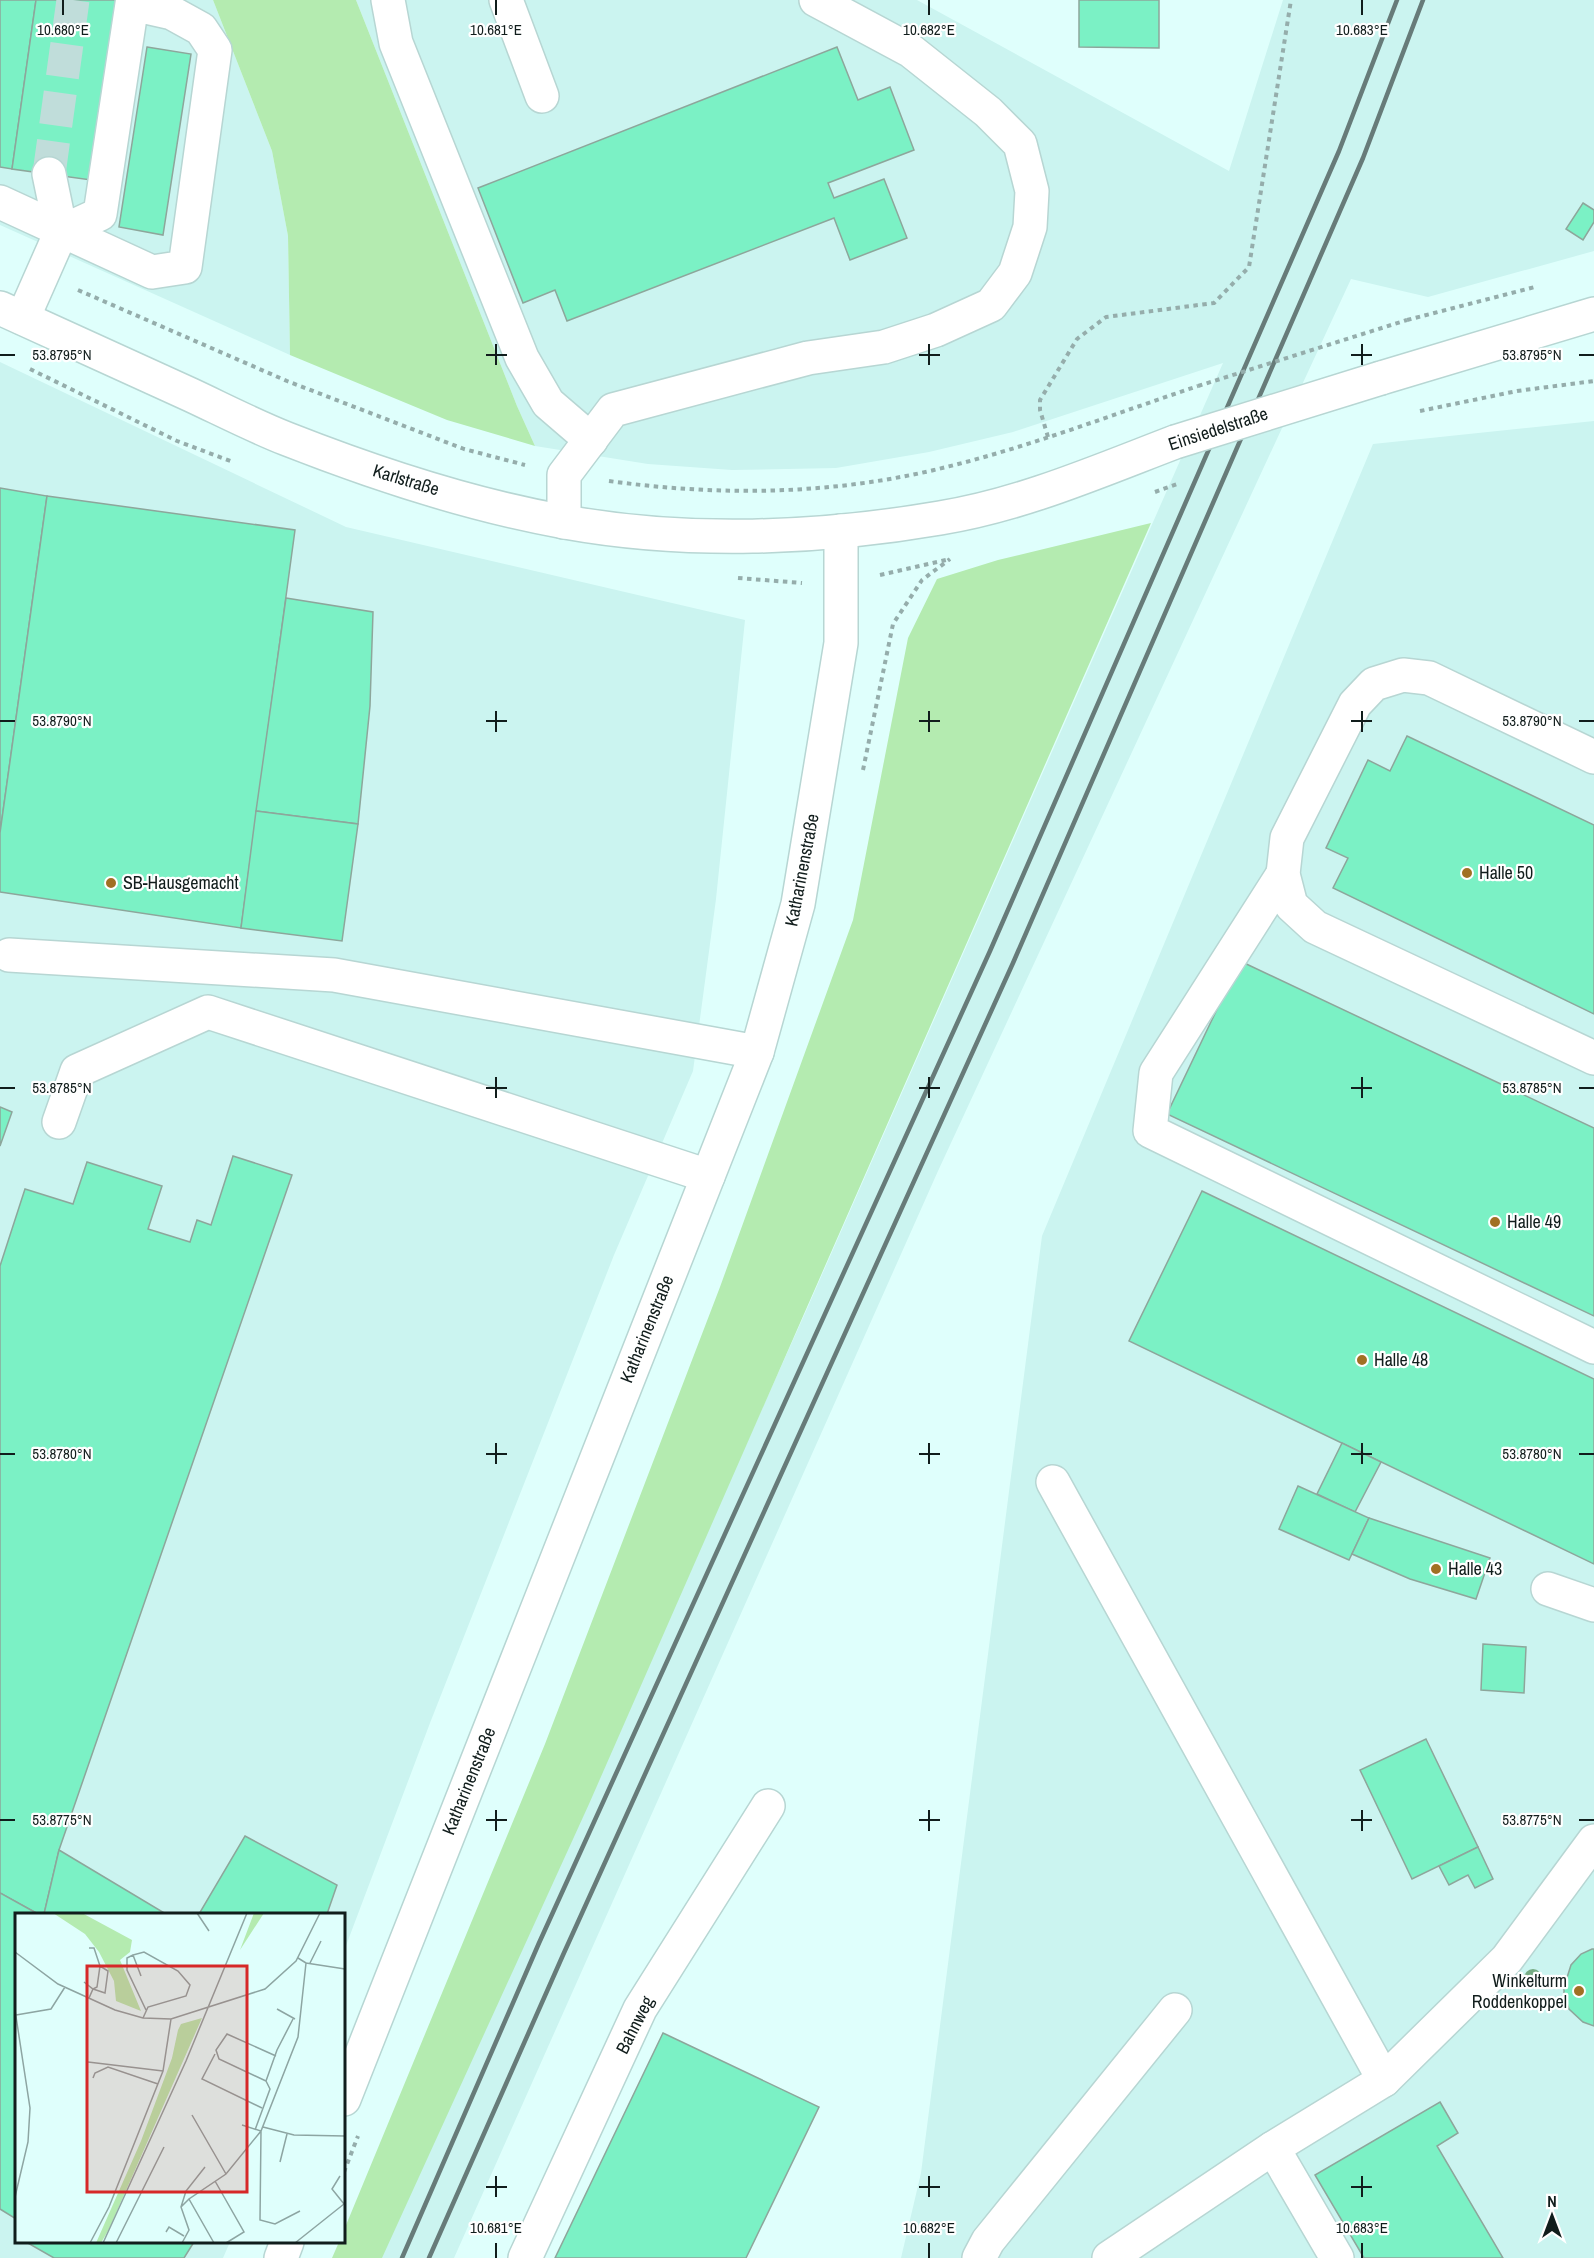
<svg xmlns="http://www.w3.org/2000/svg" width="1594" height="2258" font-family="'Archivo Narrow',sans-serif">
  <rect width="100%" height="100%" fill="#dffffc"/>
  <!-- built -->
  <g fill="#cbf4f0">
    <path d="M0,0H213L272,151L288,236L290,355L0,225Z"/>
    <path d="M356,0H917L1229,171L1283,0H1594V251L1428,297L1351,279L938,1171L454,2258H381L806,1311L1223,363L1013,432L929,452L836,468L732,470L648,464L535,446L517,406Z"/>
    <path d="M0,362L346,527L745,620L716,899L693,1071L614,1255L430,1723L344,1951V1914H16V2242H230L223,2258H0Z"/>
    <path d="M1594,421V2258H901L921,2173L1042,1236L1373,444Z"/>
  </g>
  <!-- green -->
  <g fill="#b4ebb0">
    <path d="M213,0H356L517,406L535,446L447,420L290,355L288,236L272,151Z"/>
    <path d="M1151,523L589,1804L382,2258H332L339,2242H344V2230L545,1744L720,1287L853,920L908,638L937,579L998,560Z"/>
  </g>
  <!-- building -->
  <g fill="#7bf1c5" stroke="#8da69b" stroke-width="1.5">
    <path d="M0,0H36L12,169L0,167Z"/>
    <path d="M36,0H117L91,180L12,169Z"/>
    <path d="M1079,0H1159V48L1079,47Z"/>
    <path d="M147,47L191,54L163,235L119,227Z"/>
    <path d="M837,47L858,100L890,87L914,150L828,183L834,198L884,179L907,238L850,260L834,218L567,321L555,290L523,303L478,188Z"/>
    <path d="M1583,203L1594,210V222L1583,240L1566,229Z"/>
    <path d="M0,488L47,496L0,833Z"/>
    <path d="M47,496L295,530L241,928L0,892V833Z"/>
    <path d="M286,598L373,612L370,706L358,824L256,811Z"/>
    <path d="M1407,736L1594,825V1014L1333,888L1348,858L1326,848L1368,760L1390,771Z"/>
    <path d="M256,811L358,824L342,941L241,928Z"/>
    <path d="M1240,961L1594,1128V1316L1167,1114Z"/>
    <path d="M0,1107L12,1112L0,1146Z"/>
    <path d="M233,1156L292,1175L59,1850L44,1914H38L0,1893V1266L25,1189L73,1204L87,1162L162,1186L148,1229L190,1242L197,1220L211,1225Z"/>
    <path d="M1202,1191L1594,1379V1564L1129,1341Z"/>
    <path d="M1342,1443L1381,1462L1355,1512L1317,1494Z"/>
    <path d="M1298,1486L1369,1518L1349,1560L1279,1529Z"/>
    <path d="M1369,1518L1490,1558L1476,1599L1410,1579L1352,1554Z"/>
    <path d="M1483,1644L1526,1647L1524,1693L1481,1690Z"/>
    <path d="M1426,1739L1478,1847L1412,1879L1360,1770Z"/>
    <path d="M245,1836L337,1885L327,1914H199Z"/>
    <path d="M1478,1847L1493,1879L1475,1888L1468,1875L1449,1885L1439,1866Z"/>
    <path d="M59,1850L166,1914H44Z"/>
    <path d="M0,1893L38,1914H16V2219L0,2209Z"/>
    <path d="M1592,1949H1594V2026L1583,2022L1569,2009L1564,1995V1987L1571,1965L1581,1954Z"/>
    <path d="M663,2033L819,2107L746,2258H555Z"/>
    <path d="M1440,2102L1458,2133L1437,2146L1503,2258H1364L1315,2175Z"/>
    <path d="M26,2242H194L184,2258H54Z"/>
  </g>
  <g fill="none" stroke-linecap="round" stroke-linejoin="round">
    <!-- minor-tunnel -->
    <path stroke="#c0ddda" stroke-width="33" stroke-dasharray="33 16" stroke-linecap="butt" d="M49,174L73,0"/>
    <defs>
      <g id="minor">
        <path d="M388,0L396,43L522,358L548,403L591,440"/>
        <path d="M506,0L542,96"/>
        <path d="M0,202L152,272L185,267L215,50L201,29L172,13L132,4L100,214L61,232"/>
        <path d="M23,318L61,232L49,174"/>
        <path d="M564,522V475L613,410L808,358L884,347L936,330L991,305L1015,273L1030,227L1032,191L1020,144L988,112L911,51L816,0"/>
        <path d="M1594,757L1429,678L1403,675L1374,684L1355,704L1287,838L1283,874L1291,905L1315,927L1594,1058"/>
        <path d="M1283,874L1156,1073L1150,1131L1594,1347"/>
        <path d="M9,955L334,975L757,1052"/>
        <path d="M59,1122L77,1071L208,1012L708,1176"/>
        <path d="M1053,1482L1384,2080"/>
        <path d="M1548,1589L1594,1605"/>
        <path d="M344,2099L757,1052L798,904L841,643V531"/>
        <path d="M1273,2148L1337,2258"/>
        <path d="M281,2258L287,2242"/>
        <path d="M525,2258L640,2009L768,1806"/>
        <path d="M979,2258L988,2241L1175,2010"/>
        <path d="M1109,2258L1273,2148L1384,2080L1507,1959L1594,1841"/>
      </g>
      <g id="major">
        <path d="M0,308C64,337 127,366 191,395C223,410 254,426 287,439C376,474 470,505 565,522C687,544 818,539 940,518C1021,505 1099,471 1175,442"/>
        <path d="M1381,378L1594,314"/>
      </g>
    </defs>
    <!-- minor casing -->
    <use href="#minor" stroke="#b7d6d3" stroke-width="36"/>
    <!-- major casing -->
    <use href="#major" stroke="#b7d6d3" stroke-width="36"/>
    <!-- path -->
    <g stroke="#95adab" stroke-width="4" stroke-dasharray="4.5 4.5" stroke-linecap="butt">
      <path d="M78,290L287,381L464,449L525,465"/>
      <path d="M1407,320L1535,287"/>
      <path d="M30,369L177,441L233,462"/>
      <path d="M1420,411L1517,391L1594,381"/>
      <path d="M1048,437L1040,410V400L1077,339L1106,317L1214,303L1249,267L1291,0"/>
      <path d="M609,481C717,496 827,495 934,470C1024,449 1111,415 1198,386"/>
      <path d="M880,575L946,560"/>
      <path d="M738,578L802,583"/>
      <path d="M863,770L893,624L922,580L950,559"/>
      <path d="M344,2172L358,2136"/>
    </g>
    <!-- minor -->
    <use href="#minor" stroke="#fff" stroke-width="33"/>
    <!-- major -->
    <use href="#major" stroke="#fff" stroke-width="33"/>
    <!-- rail -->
    <g stroke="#677b79" stroke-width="4.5">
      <path d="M402,2258L539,1943L990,951L1339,151L1397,0"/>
      <path d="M429,2258L563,1955L1013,963L1363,158L1423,0"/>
    </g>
    <defs>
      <path id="major-bridge" d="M1175,442L1381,378"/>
    </defs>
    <!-- major-bridge casing -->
    <use href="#major-bridge" stroke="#b7d6d3" stroke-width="36" stroke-linecap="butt"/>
    <!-- path-bridge -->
    <g stroke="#95adab" stroke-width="4" stroke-dasharray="4.5 4.5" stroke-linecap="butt">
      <path d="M1198,386L1407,320"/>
      <path d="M1155,492L1180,483"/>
    </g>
    <!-- major-bridge -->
    <use href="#major-bridge" stroke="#fff" stroke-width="33"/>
  </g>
  <!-- trees -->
  <circle fill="#77ac85" cx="1533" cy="1978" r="9"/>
  <!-- ticks -->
  <path fill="none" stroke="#111d1c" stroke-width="2" d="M63,0V15M496,0V15M929,0V15M1362,0V15M496,344V365M929,344V365M1362,344V365M0,355H15M486,355H507M919,355H940M1351,355H1372M1579,355H1594M496,711V732M929,711V732M1362,711V732M0,721H15M486,721H507M919,721H940M1351,721H1372M1579,721H1594M496,1077V1098M929,1077V1098M1362,1077V1098M0,1088H15M486,1088H507M919,1088H940M1351,1088H1372M1579,1088H1594M496,1443V1464M929,1443V1464M1362,1443V1464M0,1454H15M486,1454H507M919,1454H940M1351,1454H1372M1579,1454H1594M496,1810V1831M929,1810V1831M1362,1810V1831M0,1820H15M486,1820H507M919,1820H940M1351,1820H1372M1579,1820H1594M496,2176V2197M929,2176V2197M1362,2176V2197M486,2187H507M919,2187H940M1351,2187H1372M496,2243V2258M929,2243V2258M1362,2243V2258"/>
  <!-- markers -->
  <g fill="#a17024" stroke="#fff" stroke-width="2">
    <circle cx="1467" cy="873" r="6"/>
    <circle cx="111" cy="883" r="6"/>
    <circle cx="1495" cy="1222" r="6"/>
    <circle cx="1362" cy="1360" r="6"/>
    <circle cx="1436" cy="1569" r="6"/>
    <circle cx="1579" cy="1991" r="6"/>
  </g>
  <g text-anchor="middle" stroke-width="4.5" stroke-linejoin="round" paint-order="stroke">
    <!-- street labels -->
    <g font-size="18" fill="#111d1c" stroke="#fff">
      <text transform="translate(1218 429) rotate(-18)" y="6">Einsiedelstraße</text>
      <text transform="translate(406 480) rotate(17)" y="6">Karlstraße</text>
      <text transform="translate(802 870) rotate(-79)" y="6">Katharinenstraße</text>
      <text transform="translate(647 1329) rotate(-68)" y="6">Katharinenstraße</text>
      <text transform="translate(469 1781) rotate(-68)" y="6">Katharinenstraße</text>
      <text transform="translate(635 2025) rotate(-63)" y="6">Bahnweg</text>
    </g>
    <!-- poi labels -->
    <g font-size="18" fill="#111d1c" stroke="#fff" text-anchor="start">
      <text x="1479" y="879">Halle 50</text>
      <text x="123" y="889">SB-Hausgemacht</text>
      <text x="1507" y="1228">Halle 49</text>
      <text x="1374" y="1366">Halle 48</text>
      <text x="1448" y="1575">Halle 43</text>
      <text x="1567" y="1987" text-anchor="end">Winkelturm<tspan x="1567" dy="21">Roddenkoppel</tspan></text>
    </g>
  </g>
  <!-- overview -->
  <g transform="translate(15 1913)">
    <rect width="330" height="330" fill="#dffffc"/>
    <path d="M38,0H67L117,27L115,39L105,47L126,98L101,88L99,68L84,39L70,21ZM239,0H249L225,37ZM187,105L94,316L86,330H81L126,228L157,145L163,117L166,111Z" fill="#b4ebb0"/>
    <path fill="none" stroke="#8da5a2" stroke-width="1.5" d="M182,0L194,18M74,35H79L85,53M0,39L43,71L100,97L128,105L156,106L250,76L281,48L305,0M118,42L112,45V57L131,97M291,50L330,56M295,50L306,28M126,63L118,42L129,39L163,58L175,72L171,83L133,94L128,105M69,69L78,76L82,74L85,53L93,58L90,80L78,76L74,85M262,96L280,106M0,97L15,195L13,229L0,284M1,102L36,96L50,74M200,141L187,166L247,195M73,149L148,158M78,165L80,160L93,154L143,171M251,168L204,146L201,137L212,121L261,143M177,202L211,261M227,212L246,218L245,307L260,311L285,298M248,214L279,222L330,223M240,217L255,176L251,168L262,137L278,106M265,249L272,221M200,268L229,319L211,330M166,294L171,278L190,254M151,319L154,314L169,323M75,330L94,294L148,158L156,106M88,330L171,148L232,0M101,330L149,234M167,330L174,317L166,294L174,286M199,330L174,286L211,261L246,218L283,124L291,50L283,45M280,330L329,291L317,276L325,263"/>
    <path fill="#d62828" fill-opacity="0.15" stroke="#d62828" stroke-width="3" d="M72,53H232V279H72Z"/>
    <rect width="330" height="330" fill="none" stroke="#111d1c" stroke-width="3"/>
  </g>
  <g font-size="15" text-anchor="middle" fill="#111d1c" stroke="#fff" stroke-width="4.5" stroke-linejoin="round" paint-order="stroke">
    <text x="63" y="35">10.680°E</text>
    <text x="496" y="35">10.681°E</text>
    <text x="929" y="35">10.682°E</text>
    <text x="1362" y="35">10.683°E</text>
    <text x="62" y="360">53.8795°N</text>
    <text x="1532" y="360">53.8795°N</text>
    <text x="62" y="726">53.8790°N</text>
    <text x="1532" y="726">53.8790°N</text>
    <text x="62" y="1093">53.8785°N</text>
    <text x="1532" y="1093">53.8785°N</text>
    <text x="62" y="1459">53.8780°N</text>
    <text x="1532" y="1459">53.8780°N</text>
    <text x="62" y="1825">53.8775°N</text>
    <text x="1532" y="1825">53.8775°N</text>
    <text x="496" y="2233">10.681°E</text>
    <text x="929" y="2233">10.682°E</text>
    <text x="1362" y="2233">10.683°E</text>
  </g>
  <!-- north arrow -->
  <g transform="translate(1552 2216)" stroke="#ffffff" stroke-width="4.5" paint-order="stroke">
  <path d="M0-4.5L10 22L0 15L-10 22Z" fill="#111d1c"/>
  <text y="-9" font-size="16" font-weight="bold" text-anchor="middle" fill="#111d1c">N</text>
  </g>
</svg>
